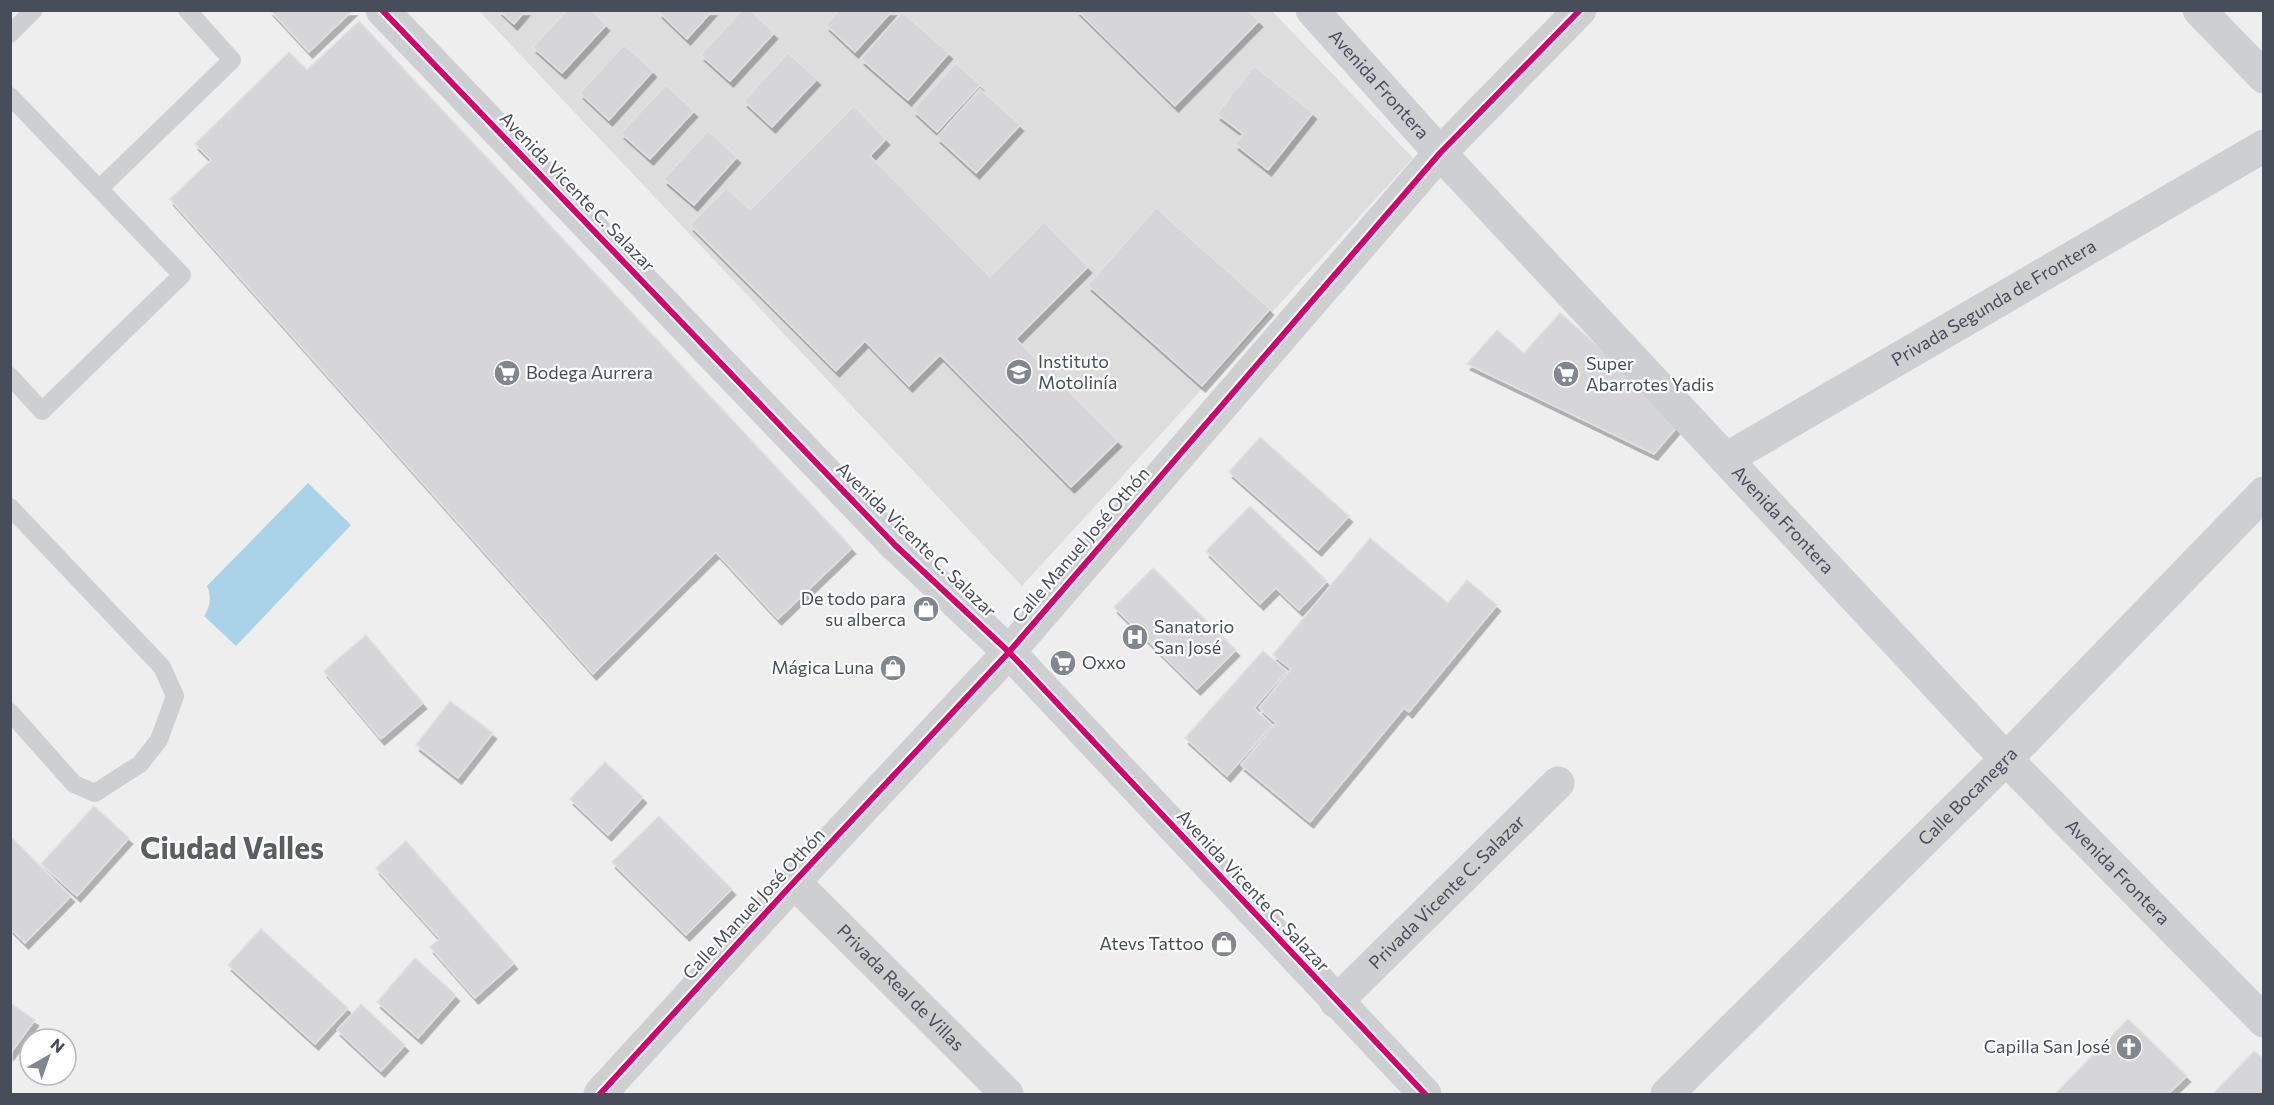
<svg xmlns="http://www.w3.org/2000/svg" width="2274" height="1105" font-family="Commissioner,sans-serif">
  <defs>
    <filter id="shadow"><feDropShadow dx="3.5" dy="6" stdDeviation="0" flood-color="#0004"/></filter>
  </defs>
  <rect width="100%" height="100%" fill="#efeeee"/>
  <!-- education -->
  <path fill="#ddddde" d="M479,11H1272L1413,158L1022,586Z"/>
  <!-- water -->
  <path fill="#aad3e9" d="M308,483L351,525L236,646L204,616C210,607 212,597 207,586Z"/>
  <!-- building -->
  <g fill="#d6d6d8" stroke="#e0e0e1" stroke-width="1.5" filter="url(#shadow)">
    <path d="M270,10H353L309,52Z"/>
    <path d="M499,10H526L514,24Z"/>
    <path d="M567,10H591L606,25L562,73L533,47Z"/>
    <path d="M660,10H713L687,39L659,12Z"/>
    <path d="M742,10H750L774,33L730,81L701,55Z"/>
    <path d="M839,10H893L855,52L826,25Z"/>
    <path d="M1077,10H1248L1259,21L1175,106Z"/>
    <path d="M902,12L949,53L908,100L861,59Z"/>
    <path d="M359,21L852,548L778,619L716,552L593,674L170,199L211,160L195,144L289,52L307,70Z"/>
    <path d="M624,45L653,71L609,120L580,93Z"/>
    <path d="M788,53L817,79L772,127L744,101Z"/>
    <path d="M956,63L980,85L937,132L913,110Z"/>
    <path d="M1254,66L1313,113L1268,170L1235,144L1243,134L1217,114Z"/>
    <path d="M666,85L694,111L650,159L621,133Z"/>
    <path d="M980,89L1020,125L976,173L937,137Z"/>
    <path d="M854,106L886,139L870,156L990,277L1044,222L1088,267L1016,339L1118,441L1071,487L940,355L909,386L865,341L836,371L690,225L727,188L750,210Z"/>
    <path d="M708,131L737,157L694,205L664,179Z"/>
    <path d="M1156,208L1270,309L1202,386L1088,285Z"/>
    <path d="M1560,313L1683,420L1654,454L1467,364L1497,330L1524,353Z"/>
    <path d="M1260,437L1349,516L1318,550L1229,472Z"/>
    <path d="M1250,506L1327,581L1299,610L1276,588L1260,604L1206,551Z"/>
    <path d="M1370,538L1448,603L1467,580L1497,605L1409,712L1404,708L1310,822L1241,765L1276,723L1259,708L1291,669L1273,655Z"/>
    <path d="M1153,568L1236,650L1197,689L1114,607Z"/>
    <path d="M366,635L423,703L381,739L324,671Z"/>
    <path d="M1263,651L1287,671L1254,708L1272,725L1227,776L1185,738Z"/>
    <path d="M450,701L493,733L458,778L416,745Z"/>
    <path d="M605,762L643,797L608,835L570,799Z"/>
    <path d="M94,806L129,838L77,896L41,864Z"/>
    <path d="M659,816L732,889L686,935L612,862Z"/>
    <path d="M10,836L71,896L25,943L10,928Z"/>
    <path d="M406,841L514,963L475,998L430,947L440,939L376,868Z"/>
    <path d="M261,929L348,1008L315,1044L228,965Z"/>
    <path d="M415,958L456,995L418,1038L377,1002Z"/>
    <path d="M10,1003L35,1020L10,1054Z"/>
    <path d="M361,1004L405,1045L381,1071L337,1030Z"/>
    <path d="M2128,1019L2187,1076L2168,1094H2055Z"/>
    <path d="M2254,1051L2264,1059V1094H2213Z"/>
  </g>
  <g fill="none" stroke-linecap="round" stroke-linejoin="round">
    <!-- lane -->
    <g stroke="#cdcfd1" stroke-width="18">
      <path d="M10,34L34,10"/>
      <path d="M10,96L182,275L42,411L10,376"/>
      <path d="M99,189L232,60L187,10"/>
      <path d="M10,507L162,667L175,696L159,740L140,764L95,793L74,784L10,712"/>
    </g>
    <!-- street -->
    <g stroke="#cdcfd1" stroke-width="33">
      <path d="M2199,10L2264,77"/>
      <path id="s1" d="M1726,459L2264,146"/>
      <path id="s2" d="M794,882L1007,1094"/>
      <path id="s3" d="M1336,1002L1558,783"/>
      <path d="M600,1094L794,882L1009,652L1440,153L1580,10"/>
      <path id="s4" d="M1667,1094L2006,759L2264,493"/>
    </g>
    <!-- secondary -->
    <g stroke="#cdcfd3" stroke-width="33">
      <path d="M382,10L895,545L1009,652L1425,1094"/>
      <path id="s5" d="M1312,10L1440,153L2006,759L2264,1021"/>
    </g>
    <defs>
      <g id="cycleway">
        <path d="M382,10L895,545L1009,652L1425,1094"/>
        <path d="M600,1094L794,882L1009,652L1440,153L1580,10"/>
      </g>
    </defs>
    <!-- cycleway casing -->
    <use href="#cycleway" stroke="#fff" stroke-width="10"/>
    <!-- cycleway -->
    <use href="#cycleway" stroke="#d6006c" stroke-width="6"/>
  </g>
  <!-- icons -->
  <defs>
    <symbol id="school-disc" viewBox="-11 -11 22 22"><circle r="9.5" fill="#82868e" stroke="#fff"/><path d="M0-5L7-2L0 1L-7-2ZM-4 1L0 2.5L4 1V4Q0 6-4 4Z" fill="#fff"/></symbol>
    <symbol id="supermarket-disc" viewBox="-11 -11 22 22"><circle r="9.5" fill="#82868e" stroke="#fff"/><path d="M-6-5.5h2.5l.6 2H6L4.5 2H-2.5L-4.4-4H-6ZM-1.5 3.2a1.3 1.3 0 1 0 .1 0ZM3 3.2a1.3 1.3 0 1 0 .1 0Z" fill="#fff"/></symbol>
    <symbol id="shop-disc" viewBox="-11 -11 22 22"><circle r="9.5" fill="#82868e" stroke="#fff"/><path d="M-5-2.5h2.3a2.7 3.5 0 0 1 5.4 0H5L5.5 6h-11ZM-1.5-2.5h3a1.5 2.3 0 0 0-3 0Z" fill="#fff"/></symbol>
    <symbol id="hospital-disc" viewBox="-11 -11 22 22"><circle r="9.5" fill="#82868e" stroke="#fff"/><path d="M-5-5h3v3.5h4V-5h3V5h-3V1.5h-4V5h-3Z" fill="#fff"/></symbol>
    <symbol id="church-disc" viewBox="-11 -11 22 22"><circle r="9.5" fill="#82868e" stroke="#fff"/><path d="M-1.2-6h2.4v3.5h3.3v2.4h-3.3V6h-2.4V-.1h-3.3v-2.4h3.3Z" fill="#fff"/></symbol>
  </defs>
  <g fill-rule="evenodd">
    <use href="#school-disc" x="1004" y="357" width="30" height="30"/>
    <use href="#supermarket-disc" x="492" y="358" width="30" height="30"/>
    <use href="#supermarket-disc" x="1551" y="359" width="30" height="30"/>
    <use href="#shop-disc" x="911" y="594" width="30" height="30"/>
    <use href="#hospital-disc" x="1120" y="622" width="30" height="30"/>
    <use href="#supermarket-disc" x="1048" y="648" width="30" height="30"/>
    <use href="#shop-disc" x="878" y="653" width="30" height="30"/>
    <use href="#shop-disc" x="1209" y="929" width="30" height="30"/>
    <use href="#church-disc" x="2114" y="1032" width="30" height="30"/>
  </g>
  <g text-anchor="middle" stroke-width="4.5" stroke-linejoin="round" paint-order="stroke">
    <!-- street labels -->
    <g font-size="18" fill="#474e5a" stroke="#fff">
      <text dy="6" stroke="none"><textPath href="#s5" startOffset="100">Avenida Frontera</textPath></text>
      <text transform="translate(577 192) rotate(46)" y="6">Avenida Vicente C. Salazar</text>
      <text dy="6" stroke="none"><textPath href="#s1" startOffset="310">Privada Segunda de Frontera</textPath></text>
      <text dy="6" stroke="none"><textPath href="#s5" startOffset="694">Avenida Frontera</textPath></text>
      <text transform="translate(916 540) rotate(44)" y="6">Avenida Vicente C. Salazar</text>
      <text transform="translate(1081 545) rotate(-49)" y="6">Calle Manuel José Othón</text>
      <text dy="6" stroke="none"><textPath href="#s4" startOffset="423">Calle Bocanegra</textPath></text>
      <text dy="6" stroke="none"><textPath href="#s5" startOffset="1180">Avenida Frontera</textPath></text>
      <text transform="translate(1253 891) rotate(47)" y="6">Avenida Vicente C. Salazar</text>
      <text dy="6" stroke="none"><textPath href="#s3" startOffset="156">Privada Vicente C. Salazar</textPath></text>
      <text transform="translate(754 904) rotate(-47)" y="6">Calle Manuel José Othón</text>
      <text dy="6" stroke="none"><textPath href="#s2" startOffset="150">Privada Real de Villas</textPath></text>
    </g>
    <!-- poi labels -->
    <g font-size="18" fill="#474e5a" stroke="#fff" text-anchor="start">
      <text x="1038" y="368">Instituto<tspan x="1038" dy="21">Motolinía</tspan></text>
      <text x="1586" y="370">Super<tspan x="1586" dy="21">Abarrotes Yadis</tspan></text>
      <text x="526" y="379">Bodega Aurrera</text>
      <text x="906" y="605" text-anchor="end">De todo para<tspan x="906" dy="21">su alberca</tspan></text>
      <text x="1154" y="633">Sanatorio<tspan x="1154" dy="21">San José</tspan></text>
      <text x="1082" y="669">Oxxo</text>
      <text x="874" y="674" text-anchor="end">Mágica Luna</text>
      <text x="1204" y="950" text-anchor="end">Atevs Tattoo</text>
      <text x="2110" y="1053" text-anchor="end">Capilla San José</text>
    </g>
    <!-- town labels -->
    <g font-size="30" font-weight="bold" fill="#5a5d62" stroke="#fff">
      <text x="232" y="859">Ciudad Valles</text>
    </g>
  </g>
  <!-- border -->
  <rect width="2274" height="1105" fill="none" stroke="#474e5a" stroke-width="24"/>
  <!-- north arrow -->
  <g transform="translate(48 1057) rotate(40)"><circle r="28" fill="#ffffff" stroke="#b5b8bd" stroke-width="1.5"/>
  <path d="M0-4.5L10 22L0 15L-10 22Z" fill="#82868e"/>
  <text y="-9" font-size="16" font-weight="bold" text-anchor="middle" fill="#474e5a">N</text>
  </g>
</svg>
